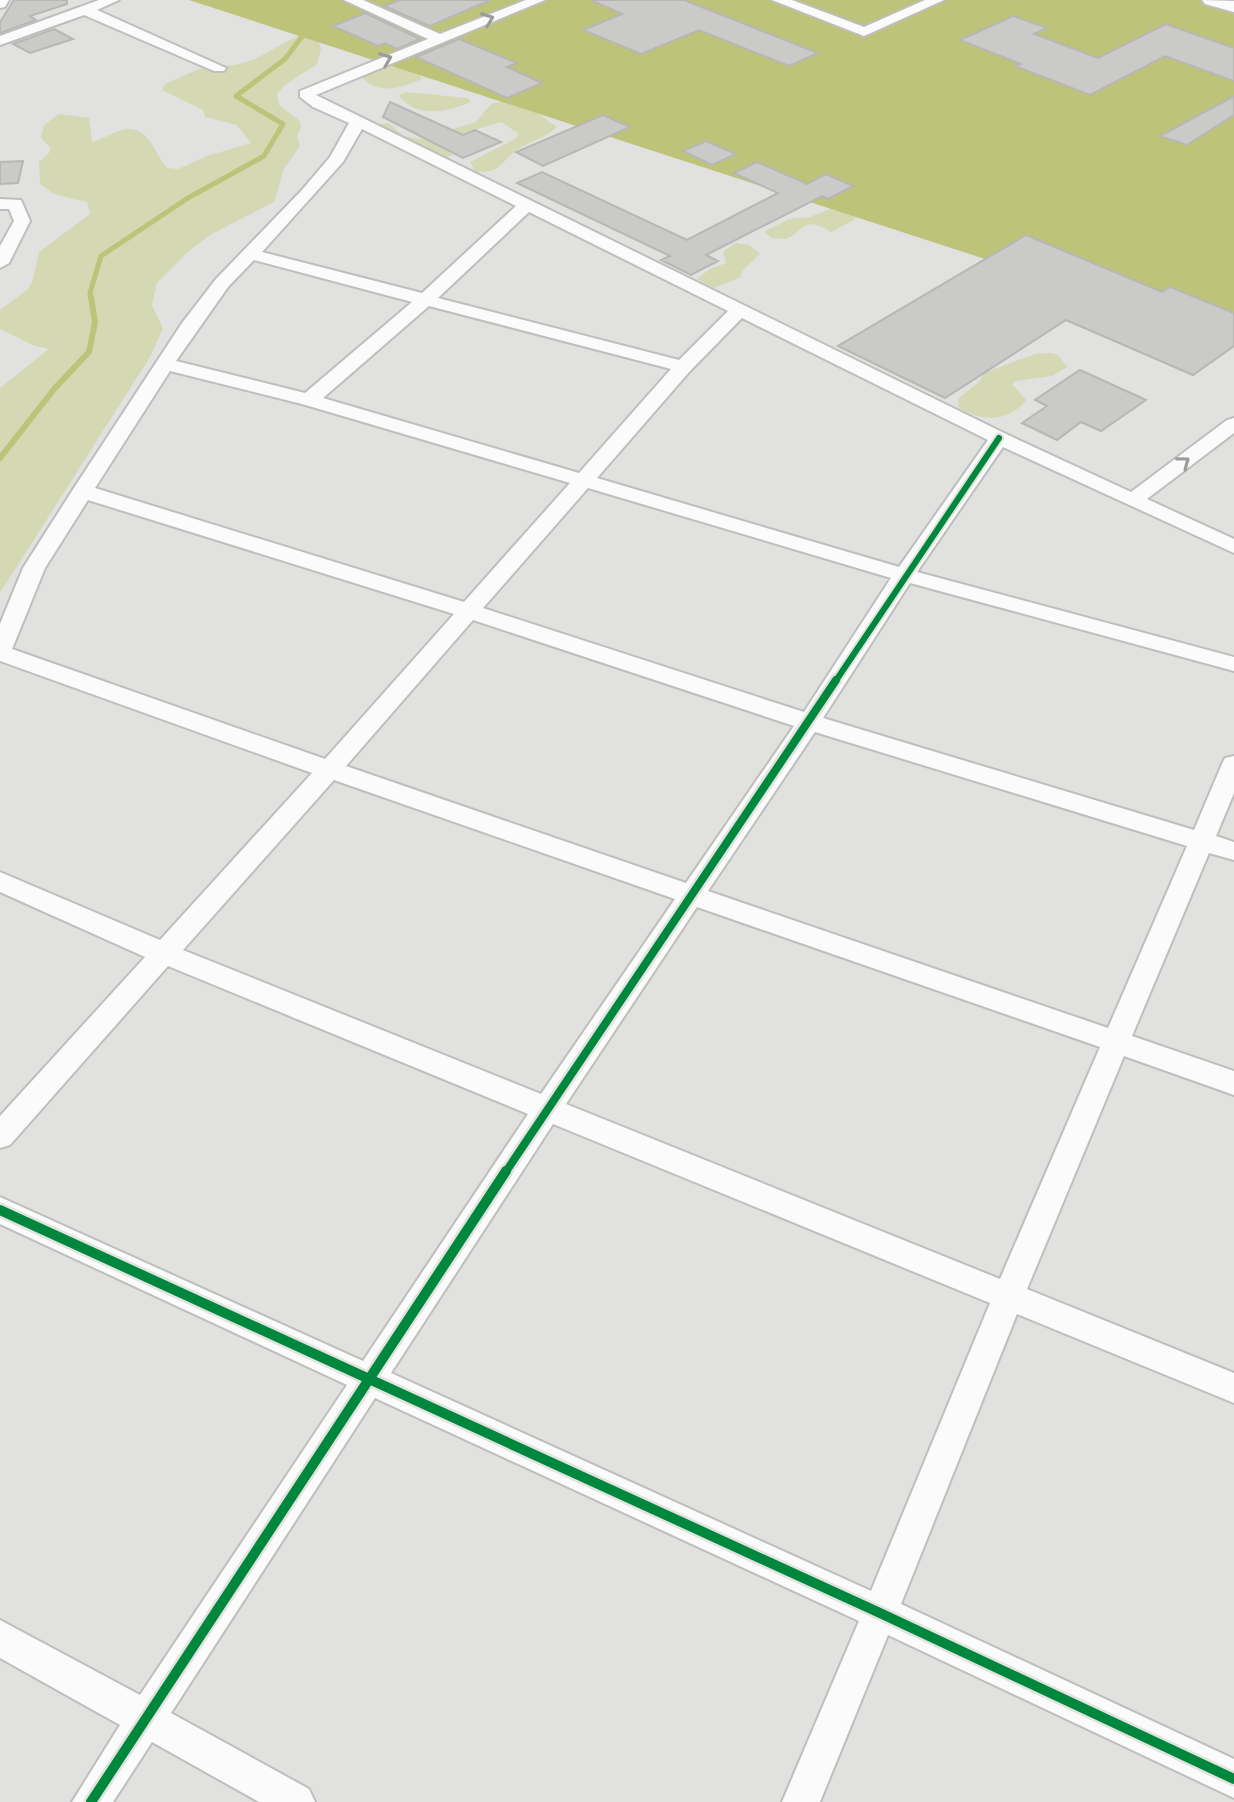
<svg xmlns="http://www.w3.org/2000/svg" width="1234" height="1802" font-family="'PT Sans Narrow',sans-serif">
  <rect width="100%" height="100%" fill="#e1e2df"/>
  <!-- green -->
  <g fill="#d4d8b3">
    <path d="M301,34L318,40L321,49L317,64L285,85L277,94L279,105L300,121L301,127L297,136L300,146L284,169L274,202L210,235L189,251L157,283L152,305L163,329L150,357L0,593V388L49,349L35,346L0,329V310C35,283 29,297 39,252L90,214L87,202L54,194L40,184L39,162L50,152V147L41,138L44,125L59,114L89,118L92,142C103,140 112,132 122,130C148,123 154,153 167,168L178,169L207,156L251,143L237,125L205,117L203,110L162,90L165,84L199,69L235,65L255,59Z"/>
    <path d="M396,66L417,71L422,79C401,88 380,95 362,78L370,70Z"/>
    <path d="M406,92L467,98L471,102C448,112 416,119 399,95Z"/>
    <path d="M502,101L530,108L557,127C545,138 531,141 518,149C503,159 499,176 475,171L470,162L515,139L519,134L501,122L457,135L444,147L453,155L433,162L404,151L373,125L388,123L404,136L419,139L476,122L491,104Z"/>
    <path d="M832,208L854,212L855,219L831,232C803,215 806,230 786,239L772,238L764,232L789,219L810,217Z"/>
    <path d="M735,243L749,245L760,254L743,270L741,277L714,288L697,279L710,269L726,263L723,252Z"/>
    <path d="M1051,353L1058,355L1067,367L1052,376L1016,381L1012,384L1026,400C1009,422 983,422 959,408L958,399L980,381L984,373L1035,354Z"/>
  </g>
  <!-- water -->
  <path fill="#bec37a" d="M189,0H1234V340Z"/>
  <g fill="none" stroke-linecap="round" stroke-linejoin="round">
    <!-- stream-far1 -->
    <path stroke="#bec37a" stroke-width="5" d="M91,299L90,293L101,256L188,198L264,156L283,124L236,96L285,59L307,30"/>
    <!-- stream -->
    <path stroke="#bec37a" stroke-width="6" d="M0,458L55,388L89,352L95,322L91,297"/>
  </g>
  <!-- building -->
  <g fill="#cacbc8" stroke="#b7b7b5" stroke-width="2">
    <path d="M14,0H67V4L30,16L36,20L0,33V22Z"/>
    <path d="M400,0H490L430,26L384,6Z"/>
    <path d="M591,0H684L818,53L789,66L699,30L641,54L583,30L622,14Z"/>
    <path d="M365,13L420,39L397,49L385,43L378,46L333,26Z"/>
    <path d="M1013,16L1047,28L1034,34L1098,58L1166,24L1234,48V81L1165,56L1090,95L1015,66L1021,64L960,40Z"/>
    <path d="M54,29L73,39L30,53L13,44Z"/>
    <path d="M459,39L517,63L507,67L542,83L507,98L416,57Z"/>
    <path d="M1234,96V115L1187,145L1160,136Z"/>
    <path d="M390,102L463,135L475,130L501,142L463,158L383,117Z"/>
    <path d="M603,115L630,127L543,166L516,152Z"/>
    <path d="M706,141L736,154L712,165L683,151Z"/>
    <path d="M23,161L18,183L0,184V162Z"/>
    <path d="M757,162L807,184L826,174L853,186L828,199L822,196L706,255L718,261L691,275L661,260L670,256L517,183L542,172L687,240L778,193L734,173Z"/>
    <path d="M1026,235L1162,292L1170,287L1234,313V346L1193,375L1066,320L945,398L838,346Z"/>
    <path d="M1080,370L1146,400L1101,431L1081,422L1057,440L1022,423L1047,406L1035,400Z"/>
  </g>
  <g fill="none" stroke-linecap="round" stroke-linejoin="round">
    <defs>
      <g id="minor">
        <path d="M0,0H9L5,7L0,8Z"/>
        <path d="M99,0H119L97,10L226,68L224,71H214L84,15L0,45V36Z"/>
        <path d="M344,0H363L440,34L526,0H545L316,95L1006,434L1131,492L1227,420L1234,418V433L1147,499L1234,539V553L1003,447L917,572L1234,657V671L910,583L823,718L1194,830L1222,764L1225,758L1234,756V793L1216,836L1234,842V860L1209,853L1132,1036L1234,1071V1095L1124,1056L1027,1289L1234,1373V1403L1017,1314L901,1604L1234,1759V1798L888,1635L820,1802H782L859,1621L375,1398L171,1713L309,1789L315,1802H259L152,1742L113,1802H72L120,1725L0,1658V1620L140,1695L347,1385L0,1224V1197L363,1361L528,1114L168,966L10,1145L0,1148V1116L145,957L0,892V872L160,940L312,773L0,661V624L23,568L72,491L182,323L216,279L302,190L330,157L349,123L313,107L300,97V91L428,39ZM362,129L516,206L422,293L262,252L343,162ZM529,212L728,311L679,360L438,298ZM254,260L412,302L305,393L176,361L228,287ZM429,306L671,369L579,473L323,398ZM742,318L988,440L899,567L597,478L690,371ZM170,371L302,404L570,483L464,602L95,488ZM588,488L891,578L804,712L483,608ZM88,500L454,614L325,759L12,649L45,568ZM473,620L794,726L686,883L346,766ZM815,732L1187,846L1108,1028L708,891ZM334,780L675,899L541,1094L183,950ZM697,907L1100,1047L1000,1279L566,1104ZM553,1124L990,1303L871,1591L391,1373Z"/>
        <path d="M772,0H792L864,27L925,0H944L864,36Z"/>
        <path d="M0,199L21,200L30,221L9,263L0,268V246L14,221L9,209H0Z"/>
      </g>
      <path id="tertiary" d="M1202,0L1234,1V12L1205,4Z"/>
    </defs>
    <!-- minor casing -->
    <use href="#minor" stroke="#bebebc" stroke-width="4"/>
    <!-- tertiary casing -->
    <use href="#tertiary" stroke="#bebebc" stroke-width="4"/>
    <!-- minor -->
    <use href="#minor" fill="#fafbfa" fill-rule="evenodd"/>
    <!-- tertiary -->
    <use href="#tertiary" fill="#fafbfa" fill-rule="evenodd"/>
    <defs>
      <path id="cycleway-far2" d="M835,682L999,438"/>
      <path id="cycleway-far1" d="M505,1173L836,680"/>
      <g id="cycleway">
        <path d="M0,1210L880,1613L1234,1779"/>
        <path d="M91,1802L506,1171"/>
      </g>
    </defs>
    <!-- cycleway-far2 casing -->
    <use href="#cycleway-far2" stroke="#e2e3de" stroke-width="10"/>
    <!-- cycleway-far1 casing -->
    <use href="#cycleway-far1" stroke="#e2e3de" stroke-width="13"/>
    <!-- cycleway casing -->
    <use href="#cycleway" stroke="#e2e3de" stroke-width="15"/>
    <!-- cycleway-far2 -->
    <use href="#cycleway-far2" stroke="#00873e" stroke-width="6"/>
    <!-- cycleway-far1 -->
    <use href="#cycleway-far1" stroke="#00873e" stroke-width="8"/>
    <!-- cycleway -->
    <use href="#cycleway" stroke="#00873e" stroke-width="10"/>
  </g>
  <!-- one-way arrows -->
  <defs><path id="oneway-chevron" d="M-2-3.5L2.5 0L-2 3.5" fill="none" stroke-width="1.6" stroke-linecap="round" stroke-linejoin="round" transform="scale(2)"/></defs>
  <g stroke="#9a9c9a">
    <use href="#oneway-chevron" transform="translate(488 19) rotate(-21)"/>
    <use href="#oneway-chevron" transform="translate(386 59) rotate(-22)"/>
    <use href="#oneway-chevron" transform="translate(1184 462) rotate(-37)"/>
  </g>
</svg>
